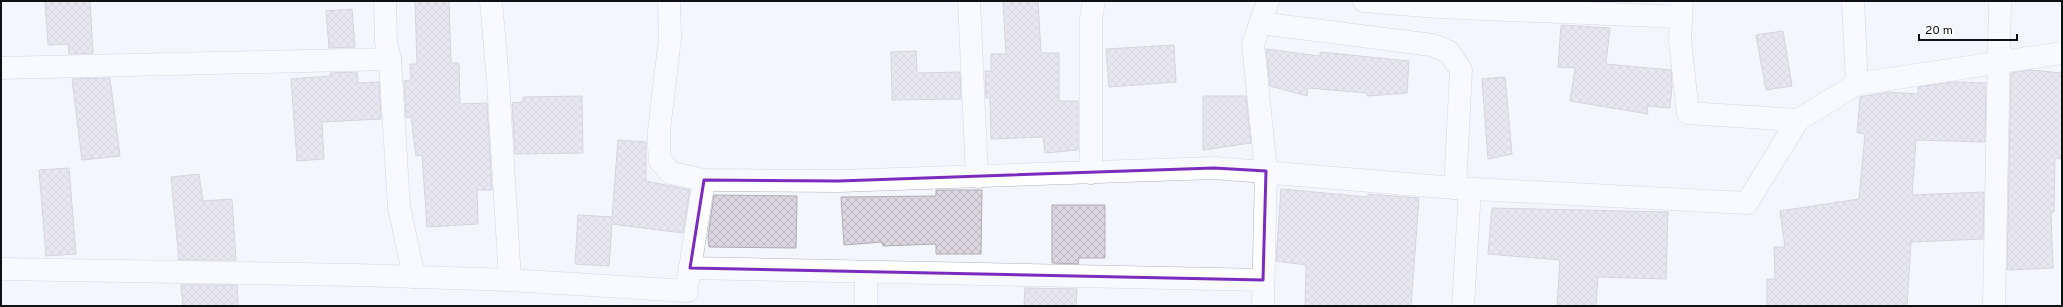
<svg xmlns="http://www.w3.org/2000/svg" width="2063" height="307" font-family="Overpass,sans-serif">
  <defs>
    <pattern id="building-cross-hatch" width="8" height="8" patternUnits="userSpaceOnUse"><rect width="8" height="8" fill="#dbd6e1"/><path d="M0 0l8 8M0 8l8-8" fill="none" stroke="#bbb7c0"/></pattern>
  </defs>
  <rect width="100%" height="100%" fill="#f3f5ff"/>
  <!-- building -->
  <g fill="url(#building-cross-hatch)" stroke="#b1acb7">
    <path d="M45,1H90L93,53L69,54L68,44L48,45Z"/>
    <path d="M415,1H449L451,63H459L460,104L487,103L492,190H477L478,224L427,227L422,155L416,156L411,117L406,118L404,81L411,80L410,64H417Z"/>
    <path d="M1003,1H1038L1041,53H1059V101H1078V150L1045,153L1043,137L991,139L990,98H986L985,71H991V54H1006Z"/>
    <path d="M352,9L355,47L329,48L326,11Z"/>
    <path d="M1561,25L1610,28L1606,64L1671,70L1672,86L1670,108L1647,106L1648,114L1570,101L1575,68L1558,67Z"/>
    <path d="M1783,31L1792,86L1766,90L1756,35Z"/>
    <path d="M1174,45L1176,82L1109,87L1106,49Z"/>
    <path d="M1266,49L1320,56V52L1409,61L1407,93L1367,96V93L1308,88L1307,96L1270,86Z"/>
    <path d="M916,51L917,73L960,72L961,99L892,100L891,52Z"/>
    <path d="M2031,70L2062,73V159L2055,158L2054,212H2051L2053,268L2007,270L2011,73Z"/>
    <path d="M357,72L358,83L379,82L381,119L322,122L324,159L297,161L291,79L330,76V73Z"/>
    <path d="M1505,77L1512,154L1488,159L1482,79Z"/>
    <path d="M110,78L120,156L82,160L72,79Z"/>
    <path d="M1953,82L1986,83L1985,142L1916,140L1912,195L1984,192L1983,239L1911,242L1907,306H1767V279H1775L1774,247H1785L1780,211L1859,199L1865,134L1857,133L1860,97L1889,92L1918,94V87Z"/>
    <path d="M582,96L583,153L515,154L512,103L523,102V97Z"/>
    <path d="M1203,96H1246L1251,143L1203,150Z"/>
    <path d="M618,140L646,142V181L690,190L683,233L612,224L609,266L575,264L578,215L612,217Z"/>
    <path d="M69,168L76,254L46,256L39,170Z"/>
    <path d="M199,174L203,201L232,199L236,260H179L171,177Z"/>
    <path d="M1281,189L1368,197V194L1419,198L1411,306H1305L1306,265L1276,261Z"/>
    <path d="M936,190H982L981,254H936V244L883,246L882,242L844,245L841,197L936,196Z"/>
    <path d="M714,195L797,196L796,248L709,247L708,236Z"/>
    <path d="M1052,205H1105V258H1079L1078,264L1052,263Z"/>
    <path d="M1492,208L1668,212L1666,279L1598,277L1596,306H1557L1560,260L1488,254Z"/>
    <path d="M181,285H237L238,306H183Z"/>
    <path d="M1025,288L1077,289L1076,306H1024Z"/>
  </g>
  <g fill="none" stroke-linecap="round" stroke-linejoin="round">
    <defs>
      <g id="minor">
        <path d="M385,1L386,43L390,59L399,207L414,277"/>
        <path d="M491,1L498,81L510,280"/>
        <path d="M669,1L670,38L659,130V146L660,161L671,173L704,180L839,181L1214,168L1455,188L1747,203L1798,120L1857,84L2062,53"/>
        <path d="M969,1L977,177"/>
        <path d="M1364,1L1438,7L1681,17"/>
        <path d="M1682,1L1680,41L1688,113L1798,120"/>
        <path d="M1853,1L1857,84"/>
        <path d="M1260,23L1432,45L1449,52L1461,70L1455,188"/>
        <path d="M1,68L390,59"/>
        <path d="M1091,173V18L1094,1"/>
        <path d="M690,268L1263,280"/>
        <path d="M1,269L357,275L510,280L687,291"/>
        <path d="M688,281L704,180"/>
        <path d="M866,306V272"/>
        <path d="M1263,306L1266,171L1253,44L1268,1"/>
        <path d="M1463,306L1470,189"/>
        <path d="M1994,306L2000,1"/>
      </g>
    </defs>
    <!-- minor casing -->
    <use href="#minor" stroke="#b0b3be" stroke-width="23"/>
    <!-- minor -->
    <use href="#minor" stroke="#fff" stroke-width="22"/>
  </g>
  <!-- marked area -->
  <path d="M0 0H2063V307H0ZM1214,168L1266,171L1263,280L690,268L704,180L839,181Z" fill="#f3f5ff" fill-opacity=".55" fill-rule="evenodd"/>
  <path fill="none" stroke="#7b2cbf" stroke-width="3" stroke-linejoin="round" d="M1214,168L1266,171L1263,280L690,268L704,180L839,181Z"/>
  <!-- border -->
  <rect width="2063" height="307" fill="none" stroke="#101115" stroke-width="4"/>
  <!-- scale -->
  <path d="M1919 34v6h98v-6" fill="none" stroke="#101115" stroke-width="2"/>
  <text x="1925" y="34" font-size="12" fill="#101115" stroke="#ffffff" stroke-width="3" paint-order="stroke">20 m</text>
</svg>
